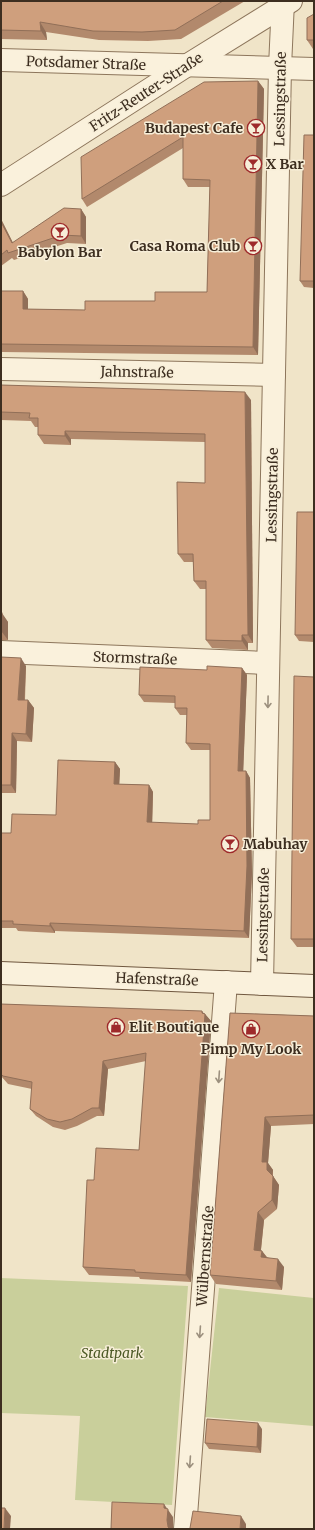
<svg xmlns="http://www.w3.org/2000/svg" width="315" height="1530" font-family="Merriweather,serif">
  <rect width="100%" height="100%" fill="#f0e4c8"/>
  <!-- green -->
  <g fill="#c9cf9b">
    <path d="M1,1278L188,1286L172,1505L75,1500L80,1416L1,1413Z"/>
    <path d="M219,1288L314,1298V1426L205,1417Z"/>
  </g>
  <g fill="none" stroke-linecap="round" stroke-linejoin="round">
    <defs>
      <g id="street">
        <path d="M1,60L314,69"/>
        <path d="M1,185L186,66L291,1"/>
        <path d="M1,369L274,375"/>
        <path d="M1,652L268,663"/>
        <path d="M262,984L280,67L283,1"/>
        <path d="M185,1529L226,982"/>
      </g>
      <path id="secondary" d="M1,973L314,986"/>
    </defs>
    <!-- street casing -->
    <use href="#street" stroke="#8d765c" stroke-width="24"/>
    <!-- secondary casing -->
    <use href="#secondary" stroke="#6f573f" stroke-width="24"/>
    <!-- street -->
    <use href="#street" stroke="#faf1dc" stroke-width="22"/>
    <!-- secondary -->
    <use href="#secondary" stroke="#faf1dc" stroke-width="22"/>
  </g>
  <!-- wall -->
  <g fill="#b2896c">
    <path d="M1,1H245L181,39L148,41L99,40L46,32L47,40L1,39Z"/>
    <path d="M314,14V49H313L307,40Z"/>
    <path d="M258,81L264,89L258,355L1,352V291H23L28,299V309L85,310L155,301L207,292L210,187H188L183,179V148L87,207L82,199Z"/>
    <path d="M314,135V288L304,287L300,281Z"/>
    <path d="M81,209L86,217V244L67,243L14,260L12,258L1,266V219L13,243Z"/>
    <path d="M1,385L251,400L253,643H248V650L212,648L206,640V589H200L194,581L193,562H184L178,554L205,483V442L71,439V445L44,444L38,435V427H35L31,421L1,420Z"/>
    <path d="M314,512V642L299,641L295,635Z"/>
    <path d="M1,613L8,622V640H1Z"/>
    <path d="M1,657L26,666L25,700H28L34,708L32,742L17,741L16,793H1Z"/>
    <path d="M242,668L247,675L243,771H246L250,778L252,873L249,938L55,931V933L18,931L16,928H1V833H11L56,815L115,762L120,769L119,784L149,785L153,792L152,823L198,824L210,820V750H191L186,743L187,715H180L175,708V703L144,702L139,695L207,670Z"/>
    <path d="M314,677V947H297L291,939Z"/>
    <path d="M1,1004L204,1013L211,1021L191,1282L140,1279L139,1277L89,1275L83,1267L94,1180L139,1150L146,1061L108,1069L104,1116H97L77,1126L65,1130L53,1127L36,1116L30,1109L32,1089L8,1084L1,1076Z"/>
    <path d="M230,1013L314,1016V1124L271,1126L268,1163L273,1170V1176L279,1185L277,1209L264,1220L261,1250L262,1251L267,1257L284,1267L282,1290L216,1284L210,1275Z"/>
    <path d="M262,1429L261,1453L209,1449L205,1443Z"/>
  </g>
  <!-- shaded-wall -->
  <g fill="#916f58">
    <path d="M40,22L46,32L47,40L41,31Z"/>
    <path d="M258,81L264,89L258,355L253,347Z"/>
    <path d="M81,209L86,217V244L81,236Z"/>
    <path d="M1,219L17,251L12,243L1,222Z"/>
    <path d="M23,291L28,299V317L23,309Z"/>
    <path d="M245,392L251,400L253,643L248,635Z"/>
    <path d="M65,431L71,439V445L65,436Z"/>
    <path d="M2,613L8,622V640L2,632Z"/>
    <path d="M242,635L248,643V650L242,641Z"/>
    <path d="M21,658L26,666L24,708L18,700Z"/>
    <path d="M242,668L247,675L243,778L238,771Z"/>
    <path d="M28,700L34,708L32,742L26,734Z"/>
    <path d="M12,733L17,741L16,793L11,785Z"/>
    <path d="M115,762L120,769L119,791L114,784Z"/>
    <path d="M246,771L250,778L252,873L249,938L244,931Z"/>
    <path d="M149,785L153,792L152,830L147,822Z"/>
    <path d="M50,923L55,931V933L50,926Z"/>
    <path d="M202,1011L205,1015V1014L211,1021L191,1282L186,1275Z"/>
    <path d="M103,1061L108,1069L104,1116L99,1108Z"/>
    <path d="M265,1117L271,1126L268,1163L273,1170L272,1179L267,1170L262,1162Z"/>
    <path d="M273,1176L279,1185L277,1209L272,1200Z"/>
    <path d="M258,1212L264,1220L260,1258L254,1250Z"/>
    <path d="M262,1251L268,1259L261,1257Z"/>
    <path d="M278,1259L284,1267L282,1290L276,1281Z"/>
    <path d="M258,1423L262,1429L261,1453L257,1447Z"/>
    <path d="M164,1504L173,1517V1529H170L168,1527L164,1508Z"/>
    <path d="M5,1508L11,1516L10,1529H4Z"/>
    <path d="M241,1516L246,1524V1529H240Z"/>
  </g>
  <!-- building -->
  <g fill="#cf9f7d" stroke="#916f58">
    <path d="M1,1H223L175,30L142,32L93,31L40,22L41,31L1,30Z"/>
    <path d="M314,14V40H307V18Z"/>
    <path d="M258,81L253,347L1,344V291H23V309L85,310V301H155V292H207L210,180L183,179V137L82,199L81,157L204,82Z"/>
    <path d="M304,135H314V281H300Z"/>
    <path d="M64,208L81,209V236L62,235L8,253L7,250L1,255V222L12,243Z"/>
    <path d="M1,385L245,392L248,635H242V641L206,640V581H194L193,554H178L177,482L205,483V434L65,431V436L38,435V418H29L30,413L1,412Z"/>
    <path d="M297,512H314V635H295Z"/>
    <rect x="1" y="613" width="1" height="19"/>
    <path d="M1,657L21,658L18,700H28L26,734L12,733L11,785H1Z"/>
    <path d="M207,666L242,668L238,771H246L247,866L244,931L50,923V926L13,924V921H1V833H11L12,814L56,815L58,760L115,762L114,784L149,785L147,822L198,824V820H210V744L186,743L187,708H175V696L139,695L140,667L207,670Z"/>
    <path d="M294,676L314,677V939H291Z"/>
    <path d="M1,1004L202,1011V1013L205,1014L186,1275L135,1272V1270L83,1267L87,1180H94L96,1148L139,1150L146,1053L103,1061L99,1108H92L72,1119L60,1122L47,1119L30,1109L32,1082L3,1076L1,1074Z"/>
    <path d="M230,1013L314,1016V1115L265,1117L262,1162H267V1170L273,1176L272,1200L258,1212L254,1250L262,1251L261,1257L278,1259L276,1281L210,1275Z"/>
    <path d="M207,1419L258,1423L257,1447L205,1443Z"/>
    <path d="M112,1502L164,1504V1508L168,1509L167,1520L168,1527L170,1529H111Z"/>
    <path d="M1,1508H5L4,1529H1Z"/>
    <path d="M193,1511L241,1516L240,1529H189L190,1528Z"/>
  </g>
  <!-- one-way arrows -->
  <defs><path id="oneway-shaft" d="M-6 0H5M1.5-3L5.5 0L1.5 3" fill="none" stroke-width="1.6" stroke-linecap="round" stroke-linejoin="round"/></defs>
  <g stroke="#9c907e">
    <use href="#oneway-shaft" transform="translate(268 702) rotate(91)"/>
    <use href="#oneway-shaft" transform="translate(219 1077) rotate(94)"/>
    <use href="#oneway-shaft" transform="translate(200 1332) rotate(94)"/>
    <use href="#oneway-shaft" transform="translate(190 1462) rotate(94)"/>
  </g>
  <!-- icons -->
  <defs>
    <symbol id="bar-ring" viewBox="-11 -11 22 22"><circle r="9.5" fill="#f7eed8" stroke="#9e2a2b" stroke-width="1.5"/><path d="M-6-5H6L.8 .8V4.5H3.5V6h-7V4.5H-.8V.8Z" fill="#9e2a2b"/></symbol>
    <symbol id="shop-ring" viewBox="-11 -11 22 22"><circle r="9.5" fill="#f7eed8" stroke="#9e2a2b" stroke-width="1.5"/><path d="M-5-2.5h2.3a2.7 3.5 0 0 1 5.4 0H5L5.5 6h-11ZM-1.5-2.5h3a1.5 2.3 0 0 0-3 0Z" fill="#9e2a2b"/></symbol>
  </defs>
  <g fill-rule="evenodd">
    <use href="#bar-ring" x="246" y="118" width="20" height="20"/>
    <use href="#bar-ring" x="243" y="154" width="20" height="20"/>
    <use href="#bar-ring" x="50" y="222" width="20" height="20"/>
    <use href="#bar-ring" x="243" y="236" width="20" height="20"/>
    <use href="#bar-ring" x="220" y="834" width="20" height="20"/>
    <use href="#shop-ring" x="106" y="1017" width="20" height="20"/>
    <use href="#shop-ring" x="241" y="1019" width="20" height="20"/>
  </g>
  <g text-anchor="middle" stroke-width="3" stroke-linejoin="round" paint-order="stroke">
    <!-- street labels -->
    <g font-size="14" fill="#3d2e20" stroke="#f7eed8">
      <text transform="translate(86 63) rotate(2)" y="5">Potsdamer Straße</text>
      <text transform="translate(146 92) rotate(-33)" y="5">Fritz-Reuter-Straße</text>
      <text transform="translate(280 99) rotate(-89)" y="5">Lessingstraße</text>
      <text transform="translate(137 372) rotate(1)" y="5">Jahnstraße</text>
      <text transform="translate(272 495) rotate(-89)" y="5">Lessingstraße</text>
      <text transform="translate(135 658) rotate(2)" y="5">Stormstraße</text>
      <text transform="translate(263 915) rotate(-89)" y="5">Lessingstraße</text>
      <text transform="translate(157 979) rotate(2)" y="5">Hafenstraße</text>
      <text transform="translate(205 1256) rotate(-86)" y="5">Wülbernstraße</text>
    </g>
    <!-- poi labels -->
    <g font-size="14" font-weight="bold" fill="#3d2e20" stroke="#f7eed8" text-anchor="start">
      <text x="243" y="133" text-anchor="end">Budapest Cafe</text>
      <text x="266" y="169">X Bar</text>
      <text x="240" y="251" text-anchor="end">Casa Roma Club</text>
      <text x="60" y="257" text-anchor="middle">Babylon Bar</text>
      <text x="243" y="849">Mabuhay</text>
      <text x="129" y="1032">Elit Boutique</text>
      <text x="251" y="1054" text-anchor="middle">Pimp My Look</text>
    </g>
    <!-- park labels -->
    <g font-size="14" font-style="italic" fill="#4d5a26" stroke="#f7eed8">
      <text x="112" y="1358">Stadtpark</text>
    </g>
  </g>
  <!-- border -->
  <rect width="315" height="1530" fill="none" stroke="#3d2e20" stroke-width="4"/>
</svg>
